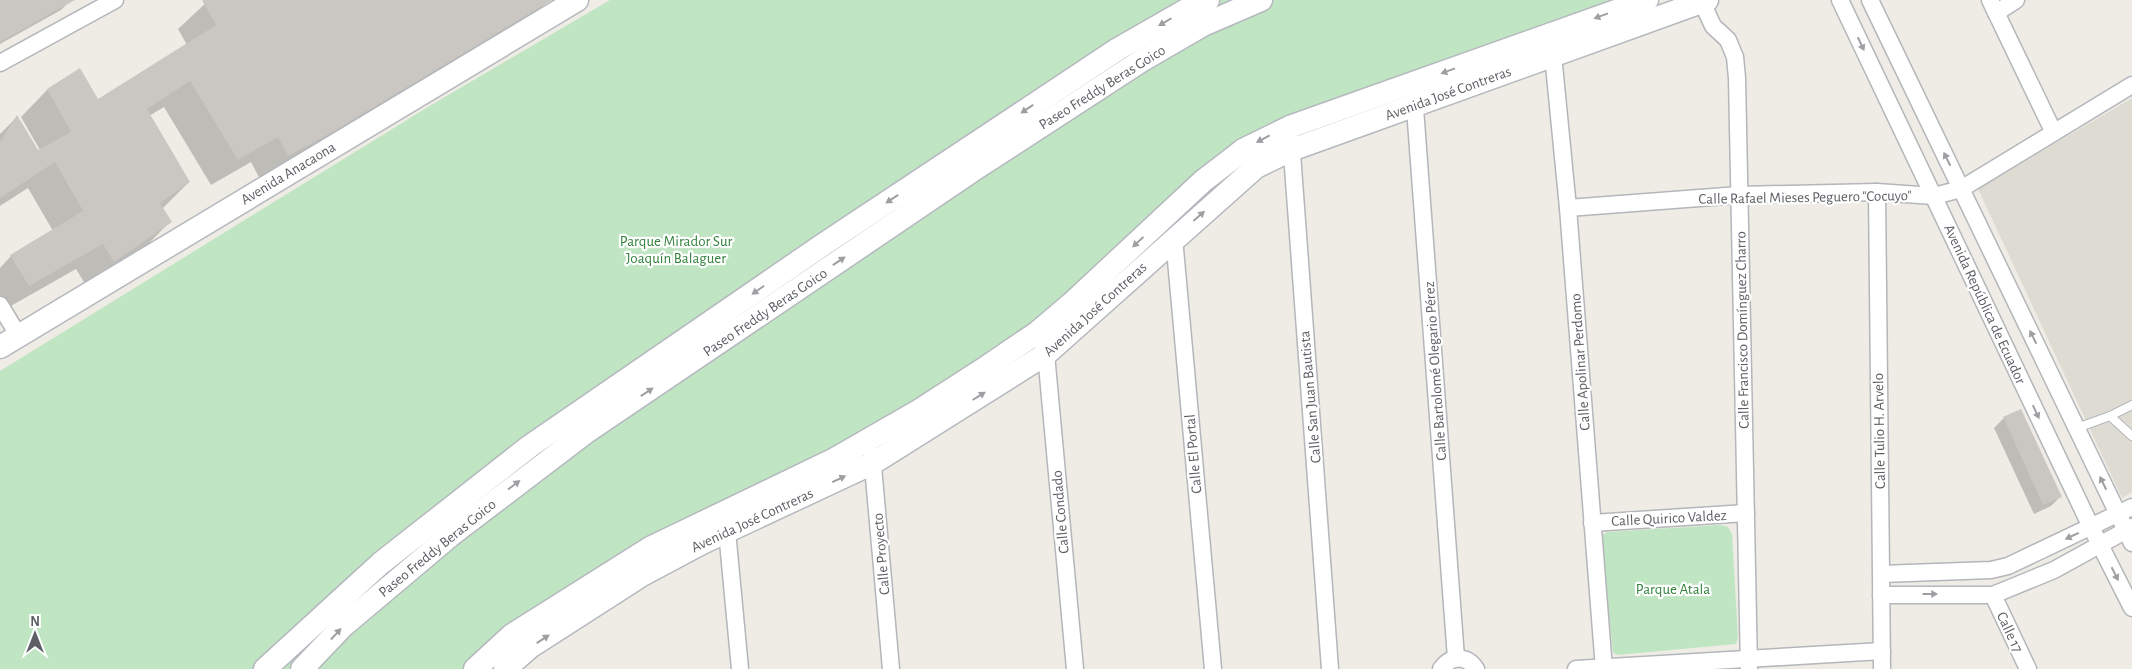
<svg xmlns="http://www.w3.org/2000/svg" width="2132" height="669" font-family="'Alegreya Sans',sans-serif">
  <rect width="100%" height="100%" fill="#eeece4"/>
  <!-- education -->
  <path fill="#dedcd2" d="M2132,98V492L2122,498L1978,189Z"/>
  <!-- green -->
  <g fill="#c0e5c3">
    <path d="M610,0H1623L1276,124L1065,298L977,363L464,669H0V371L428,107Z"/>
    <path d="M1720,525L1728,527L1732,534L1738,637L1736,644L1617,655L1613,652L1601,542L1603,535L1607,532Z"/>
  </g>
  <!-- shadow -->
  <g fill="#0003">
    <path d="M0,0H65L67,4L61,10L0,44Z"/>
    <path d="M209,0H546L547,2L520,28L261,181L251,162L211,185L164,107L149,116L189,182L162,209L170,222L144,248L87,287L76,269L2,311L0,307V268L11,256L53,231L28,188L0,206V134L17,117L38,151L40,150L21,117L47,90L80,70L98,101L187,45L178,29Z"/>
    <path d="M2020,411L2060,497L2051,506L2034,514L1994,428L2004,418Z"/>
  </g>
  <!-- building -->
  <g fill="#cac6c1">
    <path d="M0,0H75L0,42Z"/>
    <path d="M202,0H552L324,137L288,156L278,137L238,160L190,81L147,109L190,182L160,203L172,222L114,262L103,244L29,286L10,255L83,211L55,162L0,198V142L17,115L38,150L71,132L47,89L80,68L98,99L216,25Z"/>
    <path d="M2021,409L2062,497L2043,505L2003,417Z"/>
  </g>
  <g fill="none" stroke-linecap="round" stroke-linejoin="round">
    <defs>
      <g id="lane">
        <path d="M2110,416L2132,436"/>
        <path d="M2077,428L2110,416L2132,405"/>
      </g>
      <g id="street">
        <path d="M1840,0L2091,527L2132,608"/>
        <path d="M1870,0L2132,543"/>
        <path d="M1990,0L2053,131"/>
        <path d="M1702,2L1713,26L1728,40L1735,57L1737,78L1749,669"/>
        <path d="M1996,13L2016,0"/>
        <path d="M1553,55L1568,208L1604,669"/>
        <path d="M0,63L115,0"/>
        <path d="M1414,95L1456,658"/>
        <path d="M1291,140L1330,669"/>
        <path d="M1877,192L1882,669"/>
        <path d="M1568,208L1739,195L1877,192L1934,196L1961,189L2132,85"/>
        <path d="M1174,238L1213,669"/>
        <path d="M0,305L18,335"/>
        <path d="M1043,346L1046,354L1075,669"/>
        <path d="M872,455L891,669"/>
        <path d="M1592,523L1746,513"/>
        <path d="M727,531L740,669"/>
        <path d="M1881,574L1991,570L2008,566L2132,507"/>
        <path d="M1881,595H1993L2054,570L2132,527"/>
        <path d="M1993,595L2028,669"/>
        <path d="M1441,669C1451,655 1467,655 1476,669"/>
        <path d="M1576,669L1882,651"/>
      </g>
      <g id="secondary">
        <path d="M0,347L577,0"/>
        <path d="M265,669L381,563L530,446L824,244L1118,49L1188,9L1208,0"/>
        <path d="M302,669L343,626L451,535L585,433L975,169L1141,61L1203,25L1261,0"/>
        <path d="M475,669L512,635L650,548L833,460L920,410L982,370L1038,332L1071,304L1203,181L1233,158L1243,150L1292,126L1647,0"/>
        <path d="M505,669L530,647L642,575L702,543L873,463L1046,354L1256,167L1291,150L1707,0"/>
      </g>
    </defs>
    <!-- lane casing -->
    <use href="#lane" stroke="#b4b6bb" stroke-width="10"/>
    <!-- street casing -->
    <use href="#street" stroke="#b4b6bb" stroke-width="19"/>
    <!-- secondary casing -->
    <use href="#secondary" stroke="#b5b8be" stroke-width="25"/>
    <!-- lane -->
    <use href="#lane" stroke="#fff" stroke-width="8"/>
    <!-- street -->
    <use href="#street" stroke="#fff" stroke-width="16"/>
    <!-- secondary -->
    <use href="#secondary" stroke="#fff" stroke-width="22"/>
  </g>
  <!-- one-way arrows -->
  <defs><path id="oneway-solid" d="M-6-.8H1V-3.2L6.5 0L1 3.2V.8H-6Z" transform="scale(1.25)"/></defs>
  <g fill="#9d9fa2">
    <use href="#oneway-solid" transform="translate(1601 16) rotate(160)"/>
    <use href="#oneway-solid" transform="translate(1165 22) rotate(150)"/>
    <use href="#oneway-solid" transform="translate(1861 44) rotate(65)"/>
    <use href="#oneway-solid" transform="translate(1448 71) rotate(160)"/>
    <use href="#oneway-solid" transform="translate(1027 109) rotate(146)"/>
    <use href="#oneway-solid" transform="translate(1263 139) rotate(152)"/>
    <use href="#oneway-solid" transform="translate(1947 159) rotate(-116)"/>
    <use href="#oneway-solid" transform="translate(892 199) rotate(146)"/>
    <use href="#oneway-solid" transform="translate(1199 216) rotate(-41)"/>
    <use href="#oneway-solid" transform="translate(1138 242) rotate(137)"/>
    <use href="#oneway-solid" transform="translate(839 261) rotate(-34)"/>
    <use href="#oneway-solid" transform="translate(758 290) rotate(145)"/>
    <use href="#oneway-solid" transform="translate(2033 337) rotate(-116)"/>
    <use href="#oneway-solid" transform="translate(647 392) rotate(-34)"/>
    <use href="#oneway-solid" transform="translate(979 396) rotate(-32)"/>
    <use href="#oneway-solid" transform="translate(2036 412) rotate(65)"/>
    <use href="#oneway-solid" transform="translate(839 479) rotate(-25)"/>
    <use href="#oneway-solid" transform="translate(2103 483) rotate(-116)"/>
    <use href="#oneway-solid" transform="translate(514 485) rotate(-37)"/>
    <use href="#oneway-solid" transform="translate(2072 536) rotate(155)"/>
    <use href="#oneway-solid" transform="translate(2115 574) rotate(63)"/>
    <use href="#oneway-solid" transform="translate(1930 594)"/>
    <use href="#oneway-solid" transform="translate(336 634) rotate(-47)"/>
    <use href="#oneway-solid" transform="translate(543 639) rotate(-33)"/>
  </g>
  <g text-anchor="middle" stroke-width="4.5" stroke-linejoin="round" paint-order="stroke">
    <!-- street labels -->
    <g font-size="15" fill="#5c5f64" stroke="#fff">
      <text transform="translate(1102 87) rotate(-32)" y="5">Paseo Freddy Beras Goico</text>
      <text transform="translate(1448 93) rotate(-20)" y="5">Avenida José Contreras</text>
      <text transform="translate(288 173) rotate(-31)" y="5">Avenida Anacaona</text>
      <text transform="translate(1805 197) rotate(-1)" y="5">Calle Rafael Mieses Peguero "Cocuyo"</text>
      <text transform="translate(1985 304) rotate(65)" y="5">Avenida República de Ecuador</text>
      <text transform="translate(1095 309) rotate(-42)" y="5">Avenida José Contreras</text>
      <text transform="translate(765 312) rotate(-34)" y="5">Paseo Freddy Beras Goico</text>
      <text transform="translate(1742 330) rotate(-91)" y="5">Calle Francisco Domínguez Charro</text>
      <text transform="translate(1580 362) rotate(-94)" y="5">Calle Apolinar Perdomo</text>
      <text transform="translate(1435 371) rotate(-94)" y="5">Calle Bartolomé Olegario Pérez</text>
      <text transform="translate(1310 397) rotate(-95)" y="5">Calle San Juan Bautista</text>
      <text transform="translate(1879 431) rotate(-91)" y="5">Calle Tulio H. Arvelo</text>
      <text transform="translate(1193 454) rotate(-95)" y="5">Calle El Portal</text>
      <text transform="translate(1060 512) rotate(-95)" y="5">Calle Condado</text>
      <text transform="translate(1669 518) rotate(-3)" y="5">Calle Quirico Valdez</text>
      <text transform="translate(752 520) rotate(-25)" y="5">Avenida José Contreras</text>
      <text transform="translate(437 548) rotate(-39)" y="5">Paseo Freddy Beras Goico</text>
      <text transform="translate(881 554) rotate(-95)" y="5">Calle Proyecto</text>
      <text transform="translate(2010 632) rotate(65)" y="5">Calle 17</text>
    </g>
    <!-- park labels -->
    <g font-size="15" fill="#35823e" stroke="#fff">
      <text x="676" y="246">Parque Mirador Sur<tspan x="676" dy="17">Joaquín Balaguer</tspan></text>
      <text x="1673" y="594">Parque Atala</text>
    </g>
  </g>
  <!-- north arrow -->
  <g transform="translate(35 634)" stroke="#ffffff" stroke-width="4" paint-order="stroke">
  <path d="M0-4L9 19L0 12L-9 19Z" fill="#5c5f64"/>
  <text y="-8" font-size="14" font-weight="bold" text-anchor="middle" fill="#5c5f64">N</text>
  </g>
</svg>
